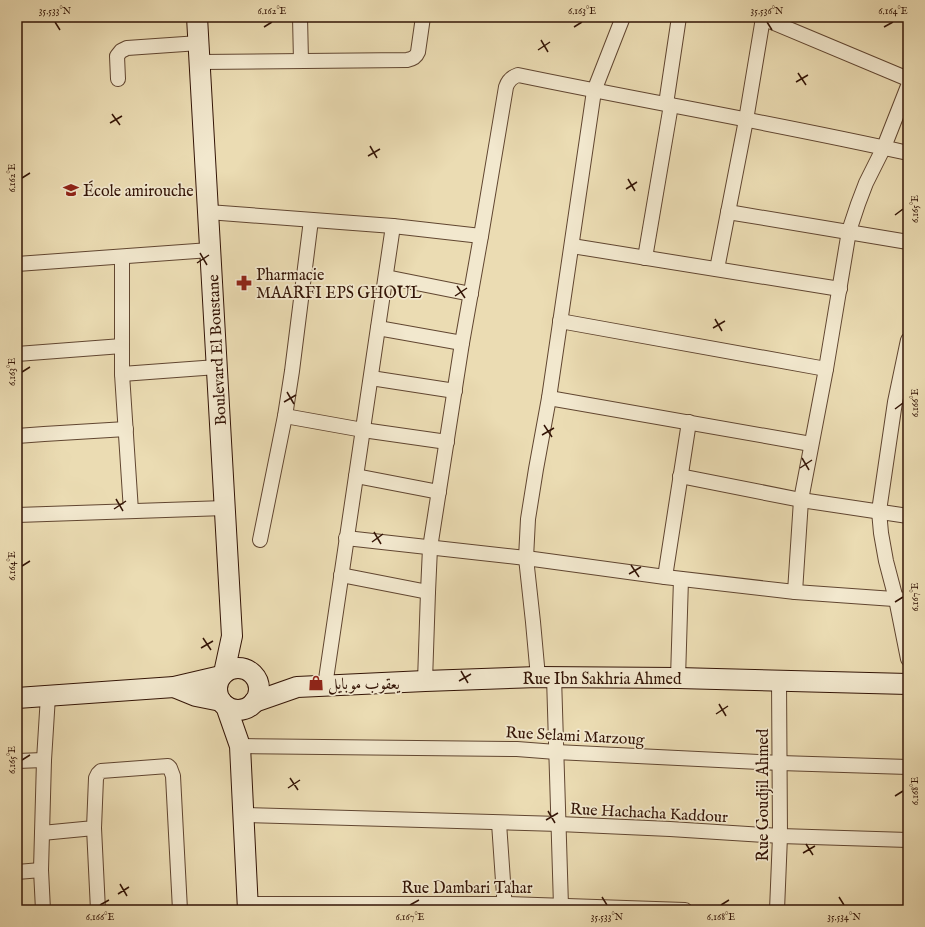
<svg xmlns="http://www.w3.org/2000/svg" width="925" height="927" font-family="'IM FELL English',Amiri,serif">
  <rect width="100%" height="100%" fill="#ebdcb3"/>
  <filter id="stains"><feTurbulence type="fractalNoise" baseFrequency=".005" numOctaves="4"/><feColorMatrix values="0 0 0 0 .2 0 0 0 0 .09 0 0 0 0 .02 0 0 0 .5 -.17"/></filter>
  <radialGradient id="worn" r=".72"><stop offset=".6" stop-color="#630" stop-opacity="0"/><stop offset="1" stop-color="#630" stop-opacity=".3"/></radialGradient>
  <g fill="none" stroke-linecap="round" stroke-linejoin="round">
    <defs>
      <g id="street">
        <path d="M300,17L301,61"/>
        <path d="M760,17L908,79"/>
        <path d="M200,62L407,60C413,59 416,57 418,52L423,17"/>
        <path d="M118,79L117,56L121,51L127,48L199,43"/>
        <path d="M666,104L679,17"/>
        <path d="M208,212L393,226L481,236"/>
        <path d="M728,212L908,242"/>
        <path d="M572,246L840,289"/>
        <path d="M122,257V374L131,511"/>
        <path d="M645,258L671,105"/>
        <path d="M17,264L210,250"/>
        <path d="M717,269L746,120L763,18"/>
        <path d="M386,277L471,294"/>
        <path d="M560,321L826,369"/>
        <path d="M378,328L462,343"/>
        <path d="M908,340L895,402L879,511L881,533L886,561L896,599L908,659"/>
        <path d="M17,354L122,346"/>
        <path d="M122,374L217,367"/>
        <path d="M371,378L455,391"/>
        <path d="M549,398L811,444"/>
        <path d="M285,416L363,430L447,442"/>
        <path d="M17,436L44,434L126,429"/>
        <path d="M356,476L439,492"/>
        <path d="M680,476L801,500L908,516"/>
        <path d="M17,515L225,508"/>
        <path d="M346,538L526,558L665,577L795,592L908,600"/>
        <path d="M260,540L285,416L292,371L311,220"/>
        <path d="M341,575L428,592"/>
        <path d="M665,577L689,422"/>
        <path d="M795,592L801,500L826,369L849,231L858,204L866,183L884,147L908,86"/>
        <path d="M538,677L533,622L526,558L528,519L536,469L549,398L594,91L623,17"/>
        <path d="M554,677L561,906"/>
        <path d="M678,678L681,579"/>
        <path d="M425,681L428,592L430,548L462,343L481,236L506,87C508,81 512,77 518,75C648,102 779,124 908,153"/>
        <path d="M325,686L393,226"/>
        <path d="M240,746L517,749L556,752L780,763L908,767"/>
        <path d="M17,761L44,760"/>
        <path d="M244,815L559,824L670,829L780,836L908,840"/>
        <path d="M499,823L505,910"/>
        <path d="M94,828L98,910"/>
        <path d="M42,833L94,828L96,778L98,774L101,771L168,766L170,768L173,776L180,910"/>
        <path d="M17,872L41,870"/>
        <path d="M248,904H505L685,910"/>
        <path d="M43,910L41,870L44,760L48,696"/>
        <path d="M777,910L780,836L779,680"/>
      </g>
      <g id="secondary">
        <path d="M197,17L232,636L224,673"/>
        <circle cx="238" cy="689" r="21"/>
        <path d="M174,687L196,696L221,701"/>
        <path d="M17,698L174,687L221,676"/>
        <path d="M254,702L297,687L425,681L538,677L678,678L908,684"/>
        <path d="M226,706L240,746L248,910"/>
      </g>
    </defs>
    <!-- street casing -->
    <use href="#street" stroke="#614631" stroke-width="16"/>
    <!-- secondary casing -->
    <use href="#secondary" stroke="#331406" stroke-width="22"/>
    <!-- street -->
    <use href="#street" stroke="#f2e8ce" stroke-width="14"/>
    <!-- secondary -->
    <use href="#secondary" stroke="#f2e8ce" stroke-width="20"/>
  </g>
  <!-- ticks -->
  <path fill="none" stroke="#331406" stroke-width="1.5" d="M55,22L60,30M767,22L772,30M264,27L272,22M574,27L582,22M884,27L893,22M541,40L548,52M538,50L550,42M798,73L806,85M796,82L808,75M112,114L120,125M110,123L122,116M370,146L377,158M368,156L380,149M22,178L30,173M628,179L635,191M626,189L637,182M895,215L903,209M200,253L207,265M197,263L209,255M457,286L465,298M455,296L467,288M715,319L722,331M713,328L725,321M22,372L30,367M287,392L294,404M284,402L296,395M895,409L903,403M544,425L552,437M542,435L554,428M802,458L809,470M800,468L812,460M116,499L123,511M114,509L126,501M374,532L381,544M372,542L383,534M631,565L639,577M22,566L30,561M629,574L641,567M895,602L903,597M203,638L211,650M201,648L213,641M461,671L468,683M459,681L471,674M719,704L726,716M716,714L728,706M22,760L30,755M290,778L298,790M288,788L300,780M895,796L903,791M548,811L555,823M546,820L558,813M806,844L813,855M803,853L815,846M120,884L127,896M118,894L129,887M602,897L607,905M839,897L844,905M100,905L109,900M410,905L419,900M721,905L729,900"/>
  <!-- icons -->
  <defs>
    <symbol id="school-bare" viewBox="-9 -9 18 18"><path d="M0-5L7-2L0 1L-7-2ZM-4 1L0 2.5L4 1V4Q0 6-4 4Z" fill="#8f2418" stroke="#f2e8ce" stroke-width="2.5" paint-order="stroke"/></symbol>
    <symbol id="pharmacy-bare" viewBox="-9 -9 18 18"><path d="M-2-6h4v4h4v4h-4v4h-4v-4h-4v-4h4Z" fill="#8f2418" stroke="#f2e8ce" stroke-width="2.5" paint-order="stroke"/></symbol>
    <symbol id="shop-bare" viewBox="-9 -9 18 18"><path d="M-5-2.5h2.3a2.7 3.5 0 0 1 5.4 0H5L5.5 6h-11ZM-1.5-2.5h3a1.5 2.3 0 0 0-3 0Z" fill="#8f2418" stroke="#f2e8ce" stroke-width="2.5" paint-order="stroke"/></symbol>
  </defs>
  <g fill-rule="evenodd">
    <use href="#school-bare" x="60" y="179" width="22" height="22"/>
    <use href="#pharmacy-bare" x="233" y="272" width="22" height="22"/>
    <use href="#shop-bare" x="305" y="672" width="22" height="22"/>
  </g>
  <g text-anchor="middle" stroke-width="3.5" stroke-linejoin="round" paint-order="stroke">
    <!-- poi labels -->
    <g font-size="16" fill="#331406" stroke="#f2e8ce" text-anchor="start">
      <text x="83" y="196">École amirouche</text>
      <text x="256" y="280">Pharmacie<tspan x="256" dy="18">MAARFI EPS GHOUL</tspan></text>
      <text x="328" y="689">يعقوب موبايل</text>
    </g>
    <!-- street labels -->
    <g font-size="16" fill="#331406" stroke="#f2e8ce">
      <text transform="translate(216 350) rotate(-93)" y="6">Boulevard El Boustane</text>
      <text x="602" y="684">Rue Ibn Sakhria Ahmed</text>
      <text transform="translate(575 735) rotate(3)" y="6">Rue Selami Marzoug</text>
      <text transform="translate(762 795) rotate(-90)" y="6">Rue Goudjil Ahmed</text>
      <text transform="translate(649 812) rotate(3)" y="6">Rue Hachacha Kaddour</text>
      <text x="467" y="893">Rue Dambari Tahar</text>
    </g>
  </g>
  <!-- margin -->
  <rect width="925" height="927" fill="none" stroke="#ebdcb3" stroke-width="44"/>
  <rect x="22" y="22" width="881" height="883" fill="none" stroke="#331406" stroke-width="1.5"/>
  <g font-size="10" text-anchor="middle" fill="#331406">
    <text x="55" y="14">35.533°N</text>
    <text x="272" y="14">6.162°E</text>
    <text x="582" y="14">6.163°E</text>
    <text x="767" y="14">35.536°N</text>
    <text x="893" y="14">6.164°E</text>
    <text transform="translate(11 178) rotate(-90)" y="4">6.162°E</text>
    <text transform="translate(914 209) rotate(-90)" y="4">6.165°E</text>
    <text transform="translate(11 372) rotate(-90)" y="4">6.163°E</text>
    <text transform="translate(914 403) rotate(-90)" y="4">6.166°E</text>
    <text transform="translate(11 566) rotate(-90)" y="4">6.164°E</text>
    <text transform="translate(914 597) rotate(-90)" y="4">6.167°E</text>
    <text transform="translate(11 760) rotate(-90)" y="4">6.165°E</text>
    <text transform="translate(914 791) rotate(-90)" y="4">6.168°E</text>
    <text x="100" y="920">6.166°E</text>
    <text x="410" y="920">6.167°E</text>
    <text x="607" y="920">35.533°N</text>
    <text x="721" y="920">6.168°E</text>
    <text x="844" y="920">35.534°N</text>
  </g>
  <rect width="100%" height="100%" filter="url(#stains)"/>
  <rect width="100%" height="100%" fill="url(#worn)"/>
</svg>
